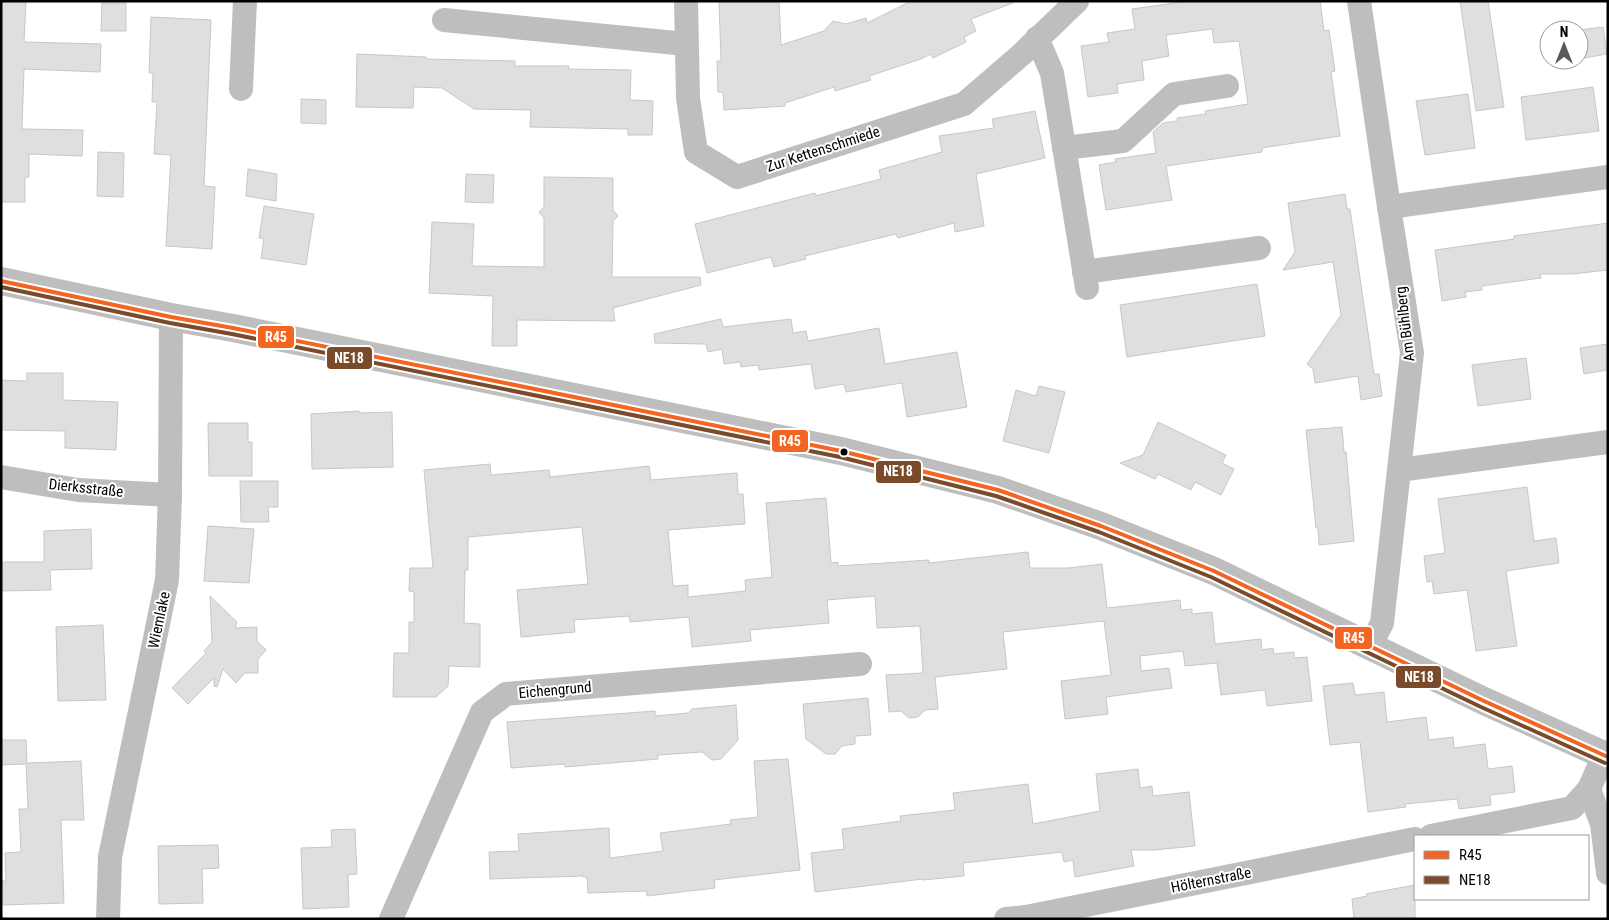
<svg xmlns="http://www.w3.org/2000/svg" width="1609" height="920" font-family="'Roboto Condensed',sans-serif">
  <rect width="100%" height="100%" fill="#fff"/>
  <!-- building -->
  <g fill="#dfdfdf" stroke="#c7c7c7">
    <path d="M1,1H26L24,42L101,44L100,72L24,69L22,129L83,130L82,156L29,154V177H25V202H1Z"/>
    <path d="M719,1H779L781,45L824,31L833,21L846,24L866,18L867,23L911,1H1013V3L971,19L976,31L964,37L966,42L933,58L931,54L921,59L869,76L871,80L835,91L834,87L785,103V106L724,110L723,92H718L717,61H721Z"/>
    <path d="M1188,1H1320L1324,31L1329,30L1335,71L1331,72L1340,136L1262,148V152L1166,166L1172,200L1106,210L1099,165L1116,162L1115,159L1156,153L1153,132L1163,123L1177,121V118L1206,114L1205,111L1248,104L1239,41L1214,43L1212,29L1166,35L1169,56L1142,61L1144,80L1117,84L1118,93L1088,97L1081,46L1109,42L1107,33L1135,29L1132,9Z"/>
    <path d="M1460,1H1488L1504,107L1476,111Z"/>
    <path d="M102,3H126V31H101Z"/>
    <path d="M151,17L211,20L204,186L215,187L212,249L166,246L171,155L154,154L157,102H152L153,73H149Z"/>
    <path d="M1603,27L1607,54L1579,59V30Z"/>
    <path d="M357,54L426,57V59L515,61V66H569L568,69L631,70L630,100L653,101L652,135H628V129L530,127L531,110L474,109L442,88L414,87L413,108L356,107Z"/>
    <path d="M1593,87L1599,131L1526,140L1521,97Z"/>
    <path d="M1468,94L1475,148L1425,155L1416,101Z"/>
    <path d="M301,99L326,100V124L301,123Z"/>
    <path d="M1035,111L1045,158L976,174L984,226L955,232L954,223L898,238L896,234L805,256L806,259L774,267L771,257L707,273L695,224L815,193V196L881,179L879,170L942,152L939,136L994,128L992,119Z"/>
    <path d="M98,152L124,153L123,197L97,196Z"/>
    <path d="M248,169L277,174L276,201L246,196Z"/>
    <path d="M466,174L494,175L493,203L465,202Z"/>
    <path d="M544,177L613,178V210L618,216L613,221L612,277H700L701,285L613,308L615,321L517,320V346H492L493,296L429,293L432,222L474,224L472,266L544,267V218L539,212L544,207Z"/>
    <path d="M1345,194L1347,209H1350L1374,374H1379L1382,396L1361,400L1358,376L1315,383L1313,369L1307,364L1341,315L1333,262L1283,270L1295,252L1288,203Z"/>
    <path d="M264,206L314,214L306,265L261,258L264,239L259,238Z"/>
    <path d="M1608,223V270L1572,274H1540L1541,278L1482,286V290L1465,292L1466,297L1442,301L1435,250L1514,239V236Z"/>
    <path d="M1257,284L1265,336L1127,357L1120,305Z"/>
    <path d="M721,319L723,327L791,319L793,333L806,331L808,341L879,328L885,364L957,352L967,407L907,417L902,383L846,392L844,384L815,389L811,364L759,370L758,365L741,367L740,362L724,364L722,349L708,352L706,344L655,343L654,334Z"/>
    <path d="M1608,344V370L1584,374L1580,348Z"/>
    <path d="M1526,358L1531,399L1478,406L1472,365Z"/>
    <path d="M27,373H63V400L118,402L116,450L65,448V431L1,430V380L27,381Z"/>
    <path d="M1039,386L1065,392L1049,453L1003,441L1016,390L1036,396Z"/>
    <path d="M359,411V413L392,412L393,467L312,469L311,414Z"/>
    <path d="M1158,422L1226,455L1222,463L1234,469L1221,495L1195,482L1191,490L1158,474L1155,479L1120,463L1143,455Z"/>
    <path d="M208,423H248V442H252V476H209Z"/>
    <path d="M1342,427L1344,452H1346L1354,541L1319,545L1318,528H1316L1306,430Z"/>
    <path d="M490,464L491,475L549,470L550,477L649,466L651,480L737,473L738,494H743L745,524L668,530L673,586L688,585V597L746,591L745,580L772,577L766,503L826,498L831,563L838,562V566L929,560V563L1028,552L1030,568H1069L1102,564L1107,608L1180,600L1181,610L1192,609V614L1212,612L1215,644L1261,639L1262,650L1273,648L1274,654L1294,652V658L1307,657L1312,701L1267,706L1265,690L1221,695L1217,663L1185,666L1183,651L1140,656L1141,671L1169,668L1172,688L1106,697L1108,714L1065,719L1061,681L1111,675L1104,621L1003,632L1007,669L935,677L938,709L925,710L918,717L909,718L901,711L889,712L886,675L923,673L920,626L877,628L875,596L827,600L829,623L750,630L751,641L692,647L689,617L630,622L629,616L574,620L575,632L521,637L517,590L588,584L582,527L468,537V570H465L464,623L480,624V667L449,666L448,686L436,697H393L394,653H409V622H414V592L409,591L410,568H433L424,470Z"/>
    <path d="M240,481H278V507H268L269,522H241Z"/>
    <path d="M1527,487L1534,541L1556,538L1559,563L1506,571L1517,646L1476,651L1467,590L1434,594L1432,581L1427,582L1424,556L1445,553L1438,499Z"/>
    <path d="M208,526L254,529L249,583L204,581Z"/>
    <path d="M91,529L92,569L50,570L51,590L1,591V562H44V531Z"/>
    <path d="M210,596L237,622L235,628L257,627V641L266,650L258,659V673H245L236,683L223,669L217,687L214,686V678L188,704L172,688L206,653L204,651L212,642Z"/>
    <path d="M103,625L106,700L58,701L56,627Z"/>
    <path d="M1353,683L1355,695L1384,692L1387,722L1426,717L1429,740L1453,737L1454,748L1485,744L1488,769L1512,766L1515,792L1490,795L1491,805L1459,809L1457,799L1405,804L1406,807L1368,812L1360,742L1330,745L1323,686Z"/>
    <path d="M868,698L871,735L855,736V744L842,746L835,754H826L806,739L803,704Z"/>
    <path d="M736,705L738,740L721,759L712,760L702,752L658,755V759L565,767V764L511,768L507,722L655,711V716L688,713L692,709Z"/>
    <path d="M1,740H26L27,763L81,761L84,820H61L64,903L1,905V881H6L5,853L21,852L19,809H28L26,764L1,765Z"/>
    <path d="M788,759L800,870L714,880L715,888L647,896L646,891L588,893L587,877H583V876L490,879L489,852L519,851L518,834L609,828L610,858L663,851L660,833L731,824L730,820L758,817L754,761Z"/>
    <path d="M1138,769L1140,788L1152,786L1153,796L1189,792L1195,846L1154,850H1131L1134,866L1075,877L1073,860L1064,862L1062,852L963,863L964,876L923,880V879L815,892L811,853L844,849L842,829L901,821L900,816L955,810L953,793L1028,784L1033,824L1100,811L1096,774Z"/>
    <path d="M355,829L357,874L348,875L349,907L303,909L301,848L332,847L331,830Z"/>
    <path d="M218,845L219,868L202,869L203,903L159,904L158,846Z"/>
    <path d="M1415,885V919H1354L1352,899L1367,896L1366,894Z"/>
  </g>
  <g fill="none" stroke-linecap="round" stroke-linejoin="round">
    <!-- minor -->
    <g stroke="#bebebe" stroke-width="24">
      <path d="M686,1L688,98L696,152L737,177L964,104L1022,54L1077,1"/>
      <path d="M1359,1L1389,207L1412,353L1382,623L1370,646"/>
      <path d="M444,20L686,44"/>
      <path d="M1037,38L1052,73L1087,288"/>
      <path d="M241,89L245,1"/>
      <path d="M1064,148L1123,141L1174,94L1227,86"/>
      <path d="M1389,207L1608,177"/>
      <path d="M1084,272L1259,248"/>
      <path d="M1399,470L1608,442"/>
      <path d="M1,477L78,490L170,495"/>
      <path d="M1589,789L1602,824L1608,873"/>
      <path d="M1431,836L1572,808L1589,789L1604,755"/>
      <path d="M108,919L110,857L167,580L170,495L171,317"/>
      <path d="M391,919L482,712L506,694L860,664"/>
      <path d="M1006,919L1026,917L1415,839"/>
    </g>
    <!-- tertiary -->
    <path stroke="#bebebe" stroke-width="28" d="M1,281L171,317L233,328L841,451L998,490L1101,526L1214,571L1484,701L1608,757"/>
    <defs>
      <path id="bus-1" d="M1,281L171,317L233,328L841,451L998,490L1101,526L1214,571L1484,701L1608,757"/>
      <path id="bus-2" d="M1,287L170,323L232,334L840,457L996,496L1099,532L1211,577L1481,707L1605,763"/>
    </defs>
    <!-- bus-1 casing -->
    <use href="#bus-1" stroke="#fff" stroke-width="8"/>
    <!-- bus-2 casing -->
    <use href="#bus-2" stroke="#fff" stroke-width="8"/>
    <!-- bus-1 -->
    <use href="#bus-1" stroke="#f26522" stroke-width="4"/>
    <!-- bus-2 -->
    <use href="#bus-2" stroke="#7a4b2a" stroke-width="4"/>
  </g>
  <!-- markers -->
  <circle fill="#000" stroke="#fff" stroke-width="2" cx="844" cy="452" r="4.5"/>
  <g text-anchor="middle" stroke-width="4" stroke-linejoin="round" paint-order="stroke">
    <!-- street labels -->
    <g font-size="15" fill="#000" stroke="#fff">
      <text transform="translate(823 149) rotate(-18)" y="5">Zur Kettenschmiede</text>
      <text transform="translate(1405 324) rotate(-97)" y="5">Am Bühlberg</text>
      <text transform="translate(86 488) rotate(6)" y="5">Dierksstraße</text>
      <text transform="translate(159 620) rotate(-78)" y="5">Wiemlake</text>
      <text transform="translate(555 690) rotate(-5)" y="5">Eichengrund</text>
      <text transform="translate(1211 880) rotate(-11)" y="5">Hölternstraße</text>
    </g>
  </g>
  <g stroke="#fff" stroke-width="2">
    <rect x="257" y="325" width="38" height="24" rx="5" fill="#f26522"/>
    <rect x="326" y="346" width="47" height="24" rx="5" fill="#7a4b2a"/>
    <rect x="771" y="429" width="38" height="24" rx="5" fill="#f26522"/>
    <rect x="875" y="460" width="47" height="24" rx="5" fill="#7a4b2a"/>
    <rect x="1334" y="626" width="39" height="24" rx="5" fill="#f26522"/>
    <rect x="1395" y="665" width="47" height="24" rx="5" fill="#7a4b2a"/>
  </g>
  <g font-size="14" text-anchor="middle" font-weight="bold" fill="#fff">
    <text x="276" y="342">R45</text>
    <text x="349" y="363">NE18</text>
    <text x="790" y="446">R45</text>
    <text x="898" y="476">NE18</text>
    <text x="1354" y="643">R45</text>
    <text x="1419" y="682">NE18</text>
  </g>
  <!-- border -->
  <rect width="1609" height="920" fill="none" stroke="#000000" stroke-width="5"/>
  <!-- legend -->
  <rect x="1414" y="835" width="175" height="65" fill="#ffffff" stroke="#999999"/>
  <rect x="1424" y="851" width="25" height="8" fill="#f26522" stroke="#999999"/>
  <text x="1459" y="860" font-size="15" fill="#000000">R45</text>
  <rect x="1424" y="876" width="25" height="8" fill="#7a4b2a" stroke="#999999"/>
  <text x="1459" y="885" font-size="15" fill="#000000">NE18</text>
  <!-- north arrow -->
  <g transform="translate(1564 45)"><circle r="24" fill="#ffffff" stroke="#999999"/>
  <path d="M0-4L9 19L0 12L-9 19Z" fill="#595959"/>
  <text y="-8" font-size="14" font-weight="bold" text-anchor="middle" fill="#000000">N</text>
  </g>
</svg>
